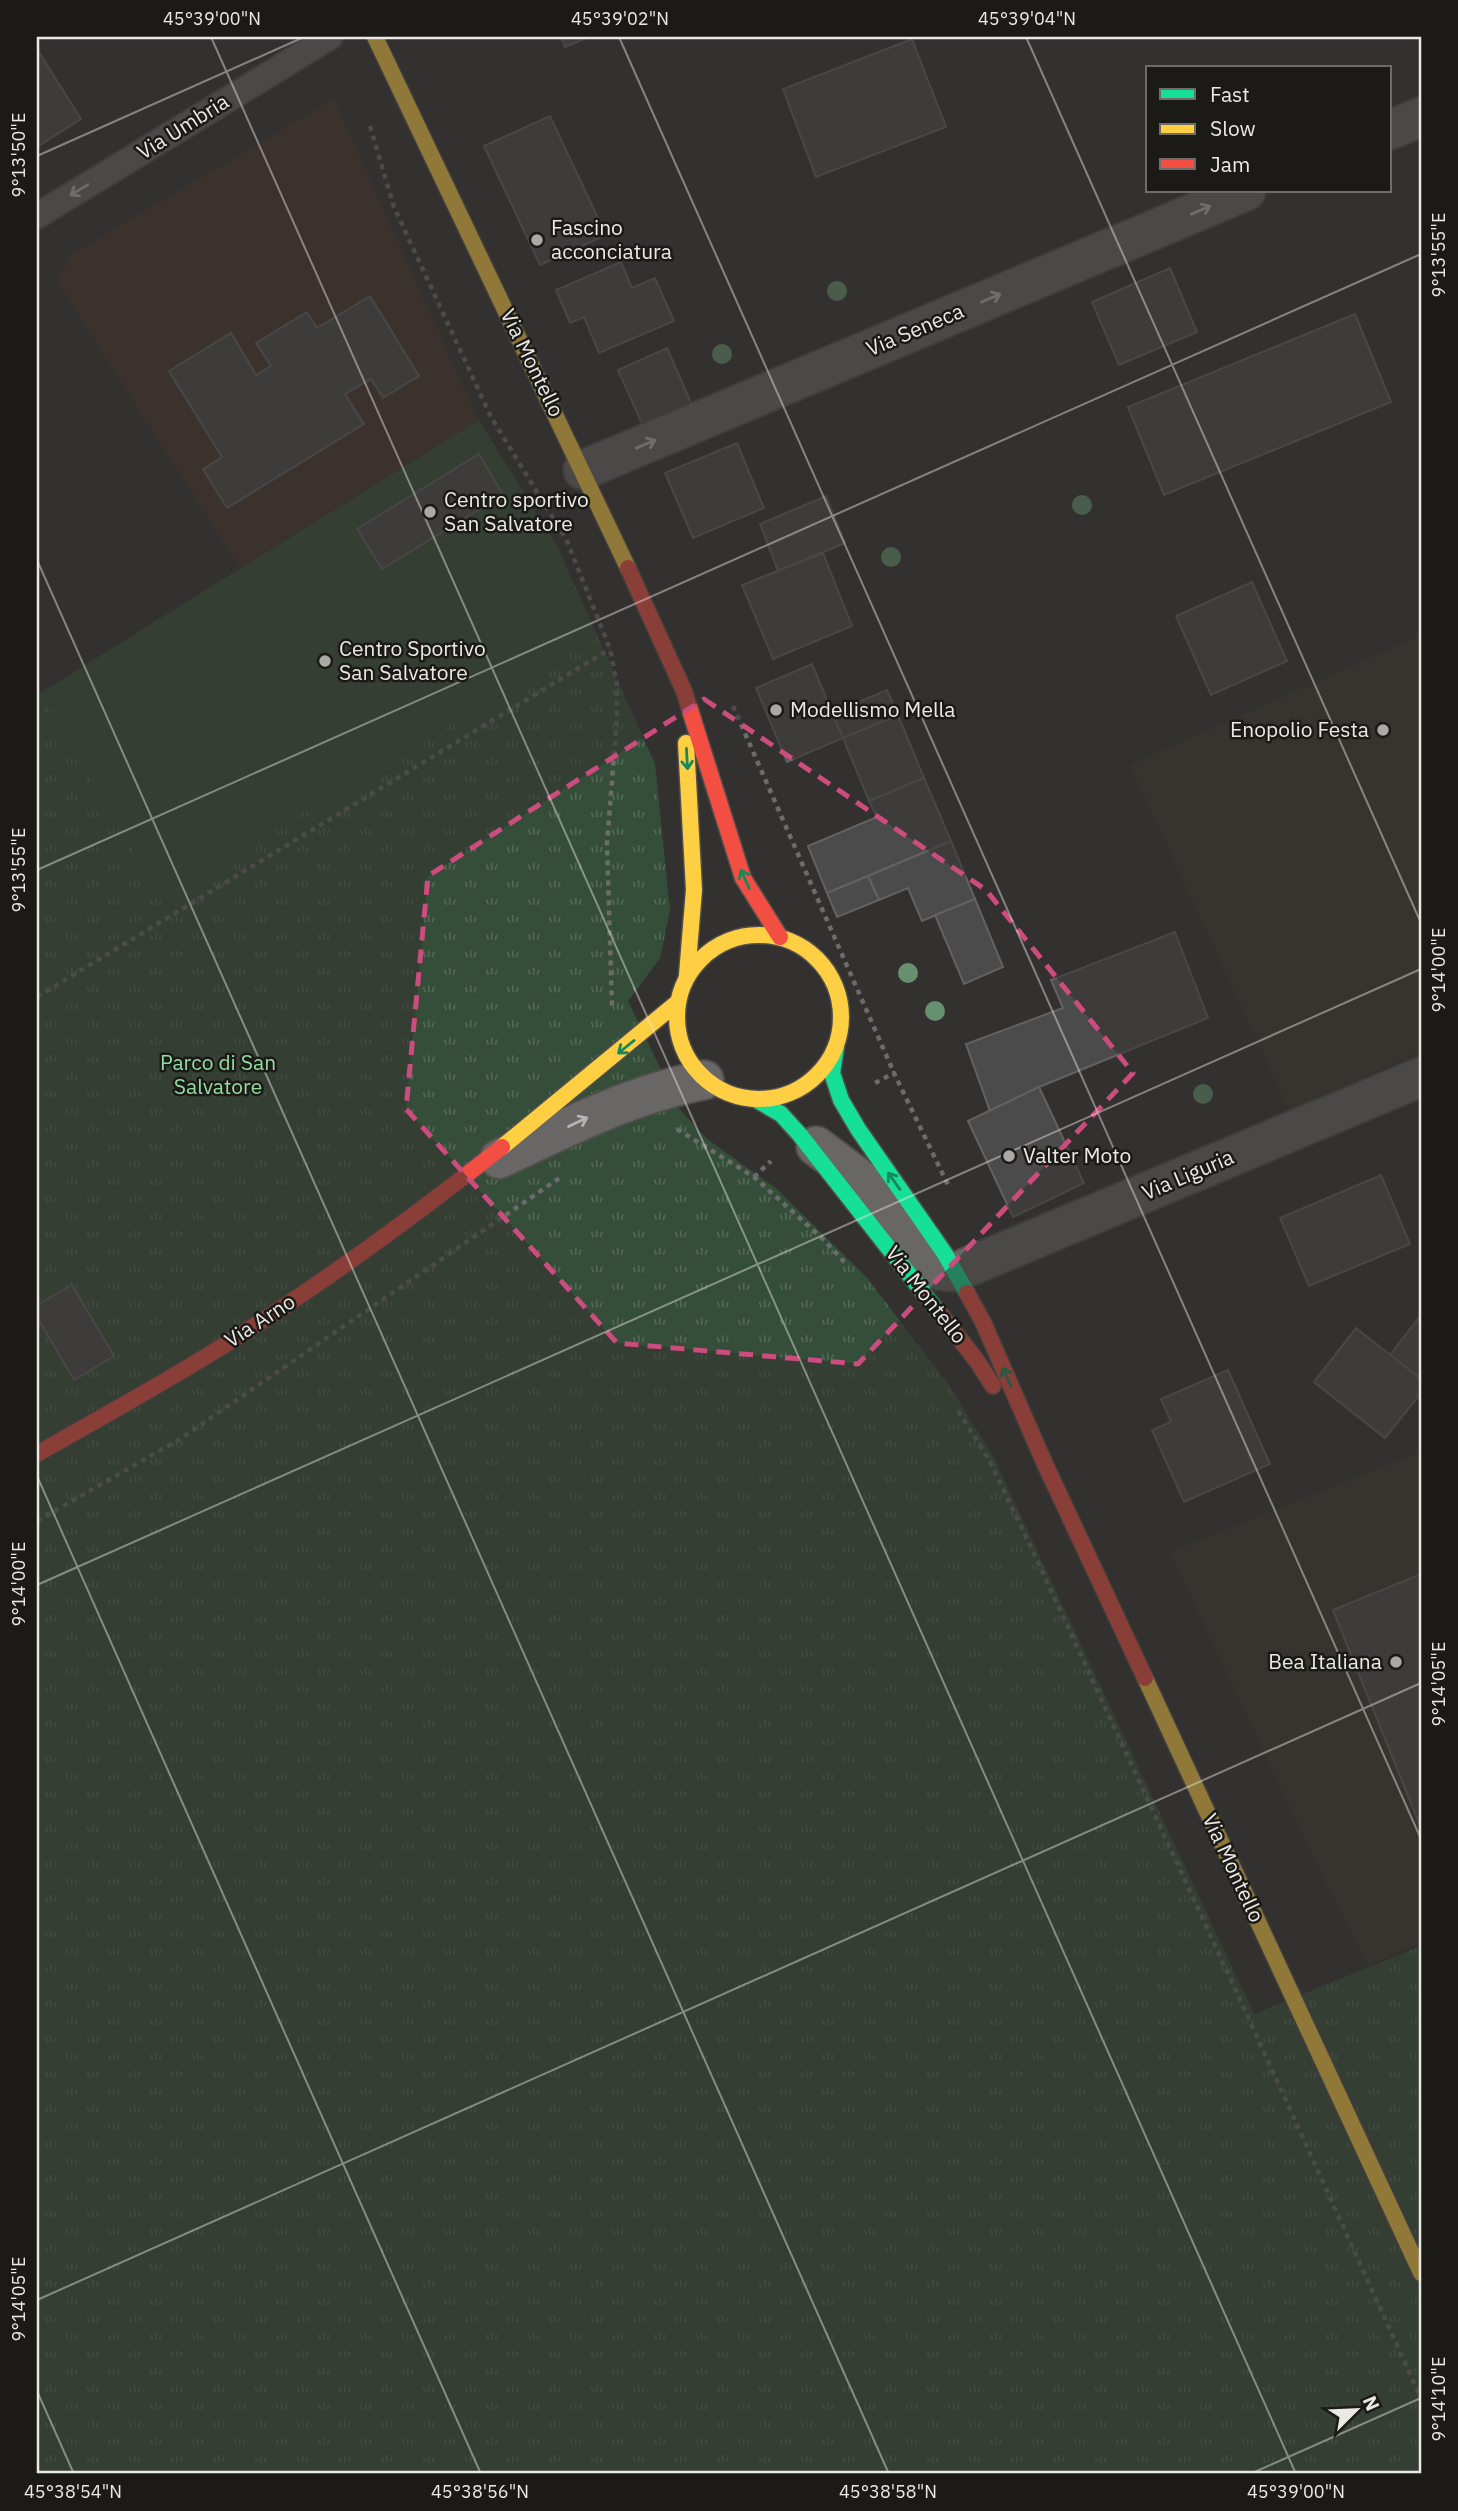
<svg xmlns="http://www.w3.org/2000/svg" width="1458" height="2511" font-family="'IBM Plex Sans',sans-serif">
  <defs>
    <pattern id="park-tufts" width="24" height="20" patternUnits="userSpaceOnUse" patternTransform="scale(1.75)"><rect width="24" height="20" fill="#354e39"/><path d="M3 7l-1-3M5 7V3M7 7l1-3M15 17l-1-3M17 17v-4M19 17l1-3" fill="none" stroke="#526856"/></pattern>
  </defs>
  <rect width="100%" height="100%" fill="#33312f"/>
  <!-- built -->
  <g fill="#3d392f">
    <path d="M1421,635V1052L1289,1110L1130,765Z"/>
    <path d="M1421,1452V1943L1368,1965L1327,1886L1170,1552Z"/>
  </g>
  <!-- education -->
  <path fill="#45342d" d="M334,99L478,420L240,568L57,281L72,254Z"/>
  <!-- park -->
  <path fill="url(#park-tufts)" d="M479,420L558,548L655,764L670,910L660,958L628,1001L680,1110L707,1139L777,1189L867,1278L949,1385L993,1456L1254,2014L1421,1946V2474H37V695Z"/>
  <!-- garden -->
  <path fill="#354e39" d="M478,421L557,549L597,638L161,897L41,693Z"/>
  <!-- building -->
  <g fill="#4c4b4b" stroke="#636263" stroke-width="2">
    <path d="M561,37H589L565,47Z"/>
    <path d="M912,39L946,127L816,177L783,89Z"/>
    <path d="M37,49L81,119L37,147Z"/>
    <path d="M550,116L606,235L540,265L484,146Z"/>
    <path d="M621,262L632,288L655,278L674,321L599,353L584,317L570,323L556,290Z"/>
    <path d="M1170,268L1197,332L1119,365L1092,302Z"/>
    <path d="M370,296L419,376L383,398L371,379L345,394L364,424L227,508L203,469L222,457L169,371L231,333L256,375L271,366L256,343L307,312L317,328Z"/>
    <path d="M1355,314L1391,402L1164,495L1128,407Z"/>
    <path d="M667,348L692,405L643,426L618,370Z"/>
    <path d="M737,443L764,508L693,538L665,473Z"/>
    <path d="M479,454L503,495L382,569L357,529Z"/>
    <path d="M826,496L845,543L778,571L760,524Z"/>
    <path d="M823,553L852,626L773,659L742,585Z"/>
    <path d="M1252,582L1287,661L1211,695L1176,616Z"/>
    <path d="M812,664L843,738L787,762L756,688Z"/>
    <path d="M887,690L898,715L843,738L832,713Z"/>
    <path d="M898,715L924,778L869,801L843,738Z"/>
    <path d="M924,778L951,841L827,893L808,846L877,817L869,801Z"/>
    <path d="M951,841L975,899L922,921L908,888L879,900L868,876Z"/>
    <path d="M868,876L879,900L837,917L827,893Z"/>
    <path d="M975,899L1003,967L964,984L935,915Z"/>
    <path d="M1175,932L1208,1018L1039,1087L990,1111L966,1044L1063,1008L1051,980Z"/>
    <path d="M1039,1087L1084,1183L1013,1217L968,1121Z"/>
    <path d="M1381,1175L1410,1244L1309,1286L1280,1218Z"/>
    <path d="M72,1285L114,1356L74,1380L37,1317V1305Z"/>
    <path d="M1421,1315V1379L1390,1355Z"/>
    <path d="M1356,1328L1421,1379V1393L1385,1438L1314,1382Z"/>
    <path d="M1228,1370L1270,1464L1184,1502L1152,1430L1171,1422L1161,1399Z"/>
    <path d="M1421,1574V1828L1333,1610Z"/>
  </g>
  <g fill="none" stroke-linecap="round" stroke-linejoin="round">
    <defs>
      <path id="lane" d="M37,216L330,37"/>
      <g id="street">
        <path d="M1390,130L1421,117"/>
        <path d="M583,470L1246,191"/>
        <path d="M816,1146L872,1188L915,1248L936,1270L956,1272L1421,1077"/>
        <path d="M499,1159C565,1128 632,1094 704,1080"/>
      </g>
      <g id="fast">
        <path d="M836,1047L832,1073L841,1100L858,1129L945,1254L967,1293"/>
        <path d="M757,1100L781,1114L800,1135L941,1315"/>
      </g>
      <g id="slow">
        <path d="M375,37L628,568"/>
        <path d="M686,743L694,890L687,975"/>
        <circle cx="759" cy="1017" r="82"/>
        <path d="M502,1147L678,1002"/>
        <path d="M1145,1678L1421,2273"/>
      </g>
      <g id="jam">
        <path d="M628,568L684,691L743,878L780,937"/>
        <path d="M967,1293L983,1322L1044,1462L1145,1678"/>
        <path d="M941,1315L977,1361L993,1386"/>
        <path d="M37,1454C103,1416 170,1380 234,1339C327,1280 416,1215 502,1147"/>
      </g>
    </defs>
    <!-- lane casing -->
    <use href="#lane" stroke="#514f4d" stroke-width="28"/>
    <!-- street casing -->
    <use href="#street" stroke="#514f4d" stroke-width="42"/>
    <!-- fast casing -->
    <use href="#fast" stroke="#514f4d" stroke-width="19"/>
    <!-- slow casing -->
    <use href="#slow" stroke="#514f4d" stroke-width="19"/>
    <!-- jam casing -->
    <use href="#jam" stroke="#514f4d" stroke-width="19"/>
    <!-- path -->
    <g stroke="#6c6c6a" stroke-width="4.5" stroke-dasharray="5 5" stroke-linecap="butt">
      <path d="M370,126L394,207L491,417L567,541L610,649L617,684V718L607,844L612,1006"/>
      <path d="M733,706L894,1073"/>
      <path d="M37,997L610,649"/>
      <path d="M875,1083L894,1073L948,1185"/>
      <path d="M677,1129L754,1177L823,1239L847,1265"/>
      <path d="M754,1177L771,1161"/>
      <path d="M958,1411L988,1458L1029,1543L1243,2006L1421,2398"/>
      <path d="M37,1521L180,1439L561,1177"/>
    </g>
    <!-- lane -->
    <use href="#lane" stroke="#686765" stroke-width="24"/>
    <!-- street -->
    <use href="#street" stroke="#686765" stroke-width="38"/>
    <!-- fast -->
    <use href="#fast" stroke="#16e098" stroke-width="16"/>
    <!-- slow -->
    <use href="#slow" stroke="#ffcf43" stroke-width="16"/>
    <!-- jam -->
    <use href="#jam" stroke="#f24e42" stroke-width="16"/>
  </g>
  <!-- trees -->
  <g fill="#67906e">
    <circle cx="837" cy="291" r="10"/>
    <circle cx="722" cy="354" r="10"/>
    <circle cx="1082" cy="505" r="10"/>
    <circle cx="891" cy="557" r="10"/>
    <circle cx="908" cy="973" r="10"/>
    <circle cx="935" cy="1011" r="10"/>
    <circle cx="1203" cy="1094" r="10"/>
  </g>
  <!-- one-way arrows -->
  <defs><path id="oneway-shaft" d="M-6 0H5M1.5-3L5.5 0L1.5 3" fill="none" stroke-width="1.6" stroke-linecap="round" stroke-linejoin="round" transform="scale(1.75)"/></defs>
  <g stroke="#b7b5b2">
    <use href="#oneway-shaft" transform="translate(79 190) rotate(149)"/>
    <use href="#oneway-shaft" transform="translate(1201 210) rotate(-23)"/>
    <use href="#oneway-shaft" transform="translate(991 298) rotate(-23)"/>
    <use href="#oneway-shaft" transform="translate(646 444) rotate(-23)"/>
    <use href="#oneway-shaft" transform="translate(578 1122) rotate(-25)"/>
  </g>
  <g stroke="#18875e">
    <use href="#oneway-shaft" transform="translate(687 759) rotate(87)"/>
    <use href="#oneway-shaft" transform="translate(745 879) rotate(-114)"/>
    <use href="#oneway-shaft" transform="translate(626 1047) rotate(141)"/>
    <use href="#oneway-shaft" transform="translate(894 1181) rotate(-125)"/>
    <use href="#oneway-shaft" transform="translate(1007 1377) rotate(-113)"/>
  </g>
  <!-- marked area -->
  <path d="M0 0H1458V2511H0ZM704,699L986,890L1133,1073L858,1364L617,1343L406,1109L428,876Z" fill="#33312f" fill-opacity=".55" fill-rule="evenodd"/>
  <path fill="none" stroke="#cc4c7e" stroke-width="5" stroke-dasharray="14 9" stroke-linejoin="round" d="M704,699L986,890L1133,1073L858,1364L617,1343L406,1109L428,876Z"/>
  <!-- ticks -->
  <path fill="none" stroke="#ebe9e6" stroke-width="2" stroke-opacity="0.45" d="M211,37L1296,2474M619,37L1421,1839M1026,37L1421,923M37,156L304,37M37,560L889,2474M37,870L1421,254M37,1476L481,2474M37,1585L1421,969M37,2300L1421,1683M37,2391L74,2474M1250,2474L1421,2398"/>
  <!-- markers -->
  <g fill="#aba9a6" stroke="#1b1a17" stroke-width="2.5">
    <circle cx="537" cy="240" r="7"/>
    <circle cx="430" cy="512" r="7"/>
    <circle cx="325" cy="661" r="7"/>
    <circle cx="776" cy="710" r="7"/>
    <circle cx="1383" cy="730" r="7"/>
    <circle cx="1009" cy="1156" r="7"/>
    <circle cx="1396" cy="1662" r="7"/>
  </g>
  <g text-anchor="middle" stroke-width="5" stroke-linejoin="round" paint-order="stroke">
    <!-- street labels -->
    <g font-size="21" fill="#ebe9e6" stroke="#1b1a17">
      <text transform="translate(183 127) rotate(-32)" y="7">Via Umbria</text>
      <text transform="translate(915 330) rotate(-23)" y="7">Via Seneca</text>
      <text transform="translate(532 363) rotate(64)" y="7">Via Montello</text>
      <text transform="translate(1188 1175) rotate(-23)" y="7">Via Liguria</text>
      <text transform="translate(926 1295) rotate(52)" y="7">Via Montello</text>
      <text transform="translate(260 1321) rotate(-33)" y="7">Via Arno</text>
      <text transform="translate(1233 1868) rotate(65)" y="7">Via Montello</text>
    </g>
    <!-- poi labels -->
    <g font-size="21" fill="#ebe9e6" stroke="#1b1a17" text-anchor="start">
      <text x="551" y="235">Fascino<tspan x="551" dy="24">acconciatura</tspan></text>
      <text x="444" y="507">Centro sportivo<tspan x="444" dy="24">San Salvatore</tspan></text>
      <text x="339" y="656">Centro Sportivo<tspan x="339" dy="24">San Salvatore</tspan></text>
      <text x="790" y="717">Modellismo Mella</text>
      <text x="1369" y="737" text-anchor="end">Enopolio Festa</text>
      <text x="1023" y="1163">Valter Moto</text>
      <text x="1382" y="1669" text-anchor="end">Bea Italiana</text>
    </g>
    <!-- park labels -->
    <g font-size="21" fill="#92dea2" stroke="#1b1a17">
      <text x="218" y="1070">Parco di San<tspan x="218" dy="24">Salvatore</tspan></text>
    </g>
  </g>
  <!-- border -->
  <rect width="1458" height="2511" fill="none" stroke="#1b1a17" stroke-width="77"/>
  <!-- legend -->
  <rect x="1146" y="66" width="245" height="126" fill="#1b1a17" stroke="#6e6d6a" stroke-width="2"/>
  <rect x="1160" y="89" width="35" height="10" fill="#16e098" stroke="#6e6d6a" stroke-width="2"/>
  <text x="1210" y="102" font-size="21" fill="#ebe9e6">Fast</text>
  <rect x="1160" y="124" width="35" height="10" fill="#ffcf43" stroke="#6e6d6a" stroke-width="2"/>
  <text x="1210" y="136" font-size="21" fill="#ebe9e6">Slow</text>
  <rect x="1160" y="159" width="35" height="10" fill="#f24e42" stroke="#6e6d6a" stroke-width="2"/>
  <text x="1210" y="172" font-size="21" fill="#ebe9e6">Jam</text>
  <!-- north arrow -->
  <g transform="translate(1356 2410) rotate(66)" stroke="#1b1a17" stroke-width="5" paint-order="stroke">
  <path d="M0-5L12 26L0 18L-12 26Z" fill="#ebe9e6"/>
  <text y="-10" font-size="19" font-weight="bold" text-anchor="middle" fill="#ebe9e6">N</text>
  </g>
  <rect x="38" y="38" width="1382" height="2434" fill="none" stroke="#ebe9e6" stroke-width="2.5"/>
  <g font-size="18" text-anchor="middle" fill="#ebe9e6">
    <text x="212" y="25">45°39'00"N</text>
    <text x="620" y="25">45°39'02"N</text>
    <text x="1027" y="25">45°39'04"N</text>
    <text transform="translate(19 155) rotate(-90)" y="6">9°13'50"E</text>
    <text transform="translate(1439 255) rotate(-90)" y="6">9°13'55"E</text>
    <text transform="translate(19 870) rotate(-90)" y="6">9°13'55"E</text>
    <text transform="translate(1439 970) rotate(-90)" y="6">9°14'00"E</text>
    <text transform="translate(19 1584) rotate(-90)" y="6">9°14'00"E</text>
    <text transform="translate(1439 1684) rotate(-90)" y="6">9°14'05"E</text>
    <text transform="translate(19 2299) rotate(-90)" y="6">9°14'05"E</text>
    <text transform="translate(1439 2399) rotate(-90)" y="6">9°14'10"E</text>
    <text x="73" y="2498">45°38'54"N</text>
    <text x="480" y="2498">45°38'56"N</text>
    <text x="888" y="2498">45°38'58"N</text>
    <text x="1296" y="2498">45°39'00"N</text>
  </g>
</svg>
